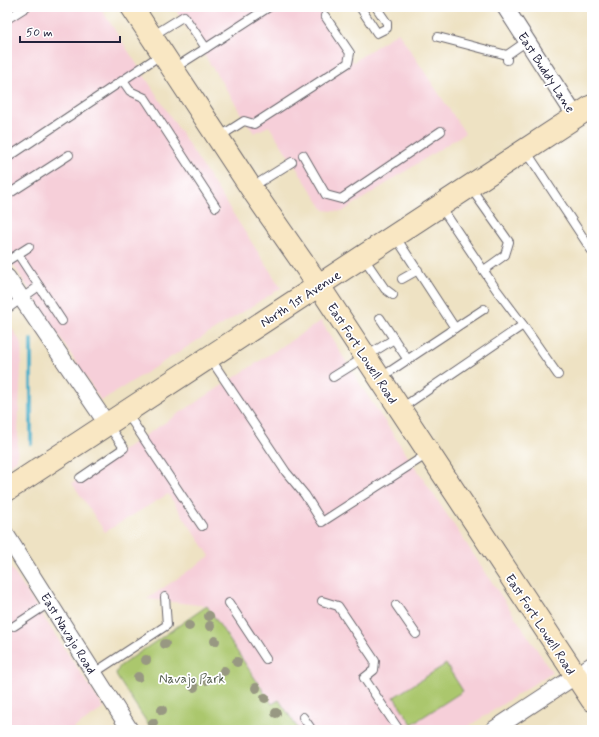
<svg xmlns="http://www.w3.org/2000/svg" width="599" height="737" font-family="Mynerve,sans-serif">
  <rect width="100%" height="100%" fill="#fff"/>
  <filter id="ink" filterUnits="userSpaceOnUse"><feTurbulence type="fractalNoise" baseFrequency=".025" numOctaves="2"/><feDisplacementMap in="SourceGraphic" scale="8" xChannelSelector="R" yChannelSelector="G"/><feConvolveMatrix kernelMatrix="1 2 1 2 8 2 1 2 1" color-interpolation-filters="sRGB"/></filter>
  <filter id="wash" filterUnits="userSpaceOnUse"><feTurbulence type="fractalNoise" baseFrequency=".012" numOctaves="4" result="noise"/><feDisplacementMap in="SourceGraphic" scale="16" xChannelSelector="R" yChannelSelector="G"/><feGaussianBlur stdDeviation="0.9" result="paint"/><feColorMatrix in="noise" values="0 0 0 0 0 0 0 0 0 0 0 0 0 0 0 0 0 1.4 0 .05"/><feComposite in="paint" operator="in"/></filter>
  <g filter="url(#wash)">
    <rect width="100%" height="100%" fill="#eee2c3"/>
    <!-- built -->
    <g fill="#f6cfd9">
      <path d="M7,7H100L281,288L101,401L7,255Z"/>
      <path d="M174,7H318L353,62L398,32L465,133L342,212L324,210L269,126L254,133Z"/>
      <path d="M321,321L367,395L552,672L463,730H299L279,700L272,704L207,606L147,599L210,556L168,494L105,532L72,483Z"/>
      <path d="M9,324L22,344L17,460L7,467V325Z"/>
      <path d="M7,562L104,708L71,730H7Z"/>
    </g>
    <!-- green -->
    <g fill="#abc76d" stroke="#667454">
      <path d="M207,606L272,704L279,700L299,730H152L117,677L116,673L120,666Z"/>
      <path d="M446,664L463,691L412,724L394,697Z"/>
    </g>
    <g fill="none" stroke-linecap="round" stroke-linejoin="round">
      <!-- stream -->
      <path stroke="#4ab0c9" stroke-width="4" d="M31,340V444"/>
    </g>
  </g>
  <g filter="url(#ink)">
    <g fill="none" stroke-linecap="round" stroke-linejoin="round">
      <defs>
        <g id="service">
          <path d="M360,7L377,33L387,28V23L376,7"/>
          <path d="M7,19L26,7"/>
          <path d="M152,36L184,16L206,48L269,7"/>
          <path d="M438,37L507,55"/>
          <path d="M507,60V55L527,41"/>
          <path d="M173,69L206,48"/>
          <path d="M123,81L130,91L145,98L216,207"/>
          <path d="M219,137L244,121L254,124L348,63L350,53L325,16"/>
          <path d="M526,151L592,251"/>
          <path d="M303,155L326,195L341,199L441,131"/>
          <path d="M7,158L162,54"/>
          <path d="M252,187L292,162"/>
          <path d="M470,187L509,242L505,255L484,270"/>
          <path d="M7,195L69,155"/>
          <path d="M441,207L496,289L523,325L558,375"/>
          <path d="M18,254L29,247"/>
          <path d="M363,257L385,289L393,295"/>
          <path d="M7,261L18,254L39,286L7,309"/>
          <path d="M402,279L418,270"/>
          <path d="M39,286L62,321"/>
          <path d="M380,318L408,360"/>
          <path d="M455,328L484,309"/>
          <path d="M210,358L286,472L305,495L322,522L429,453"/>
          <path d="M333,377L394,339"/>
          <path d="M380,378L455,328L395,236"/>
          <path d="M400,409L523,325"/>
          <path d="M126,412L202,526"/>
          <path d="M80,478L124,448L108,425"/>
          <path d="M322,601L338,606L375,661L374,670L364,678L399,730"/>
          <path d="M229,603L266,659"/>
          <path d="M396,605L416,634"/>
          <path d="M14,626L49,603"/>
          <path d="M94,673L167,625L165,597"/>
          <path d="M303,717L312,730"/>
        </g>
        <g id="minor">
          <path d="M505,7L576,117"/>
          <path d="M7,277L107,424"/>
          <path d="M7,536L130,730"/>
          <path d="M493,730L592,665"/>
        </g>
        <g id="secondary">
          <path d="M132,7L251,188L319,286L592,700"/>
          <path d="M7,490L592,106"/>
        </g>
      </defs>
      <!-- service casing -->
      <use href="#service" stroke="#69656b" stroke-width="10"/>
      <!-- minor casing -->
      <use href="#minor" stroke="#69656b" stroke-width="18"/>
      <!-- secondary casing -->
      <use href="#secondary" stroke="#69656b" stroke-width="24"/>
      <!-- service -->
      <use href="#service" stroke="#fff" stroke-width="8"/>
      <!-- minor -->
      <use href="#minor" stroke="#fff" stroke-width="16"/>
      <!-- secondary -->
      <use href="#secondary" stroke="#f9e7c3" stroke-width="22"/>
    </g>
    <!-- trees -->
    <g fill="#989882">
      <circle cx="209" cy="616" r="5"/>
      <circle cx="189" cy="626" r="5"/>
      <circle cx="210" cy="626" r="5"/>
      <circle cx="215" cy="641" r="5"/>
      <circle cx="165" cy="644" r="5"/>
      <circle cx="146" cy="660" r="5"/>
      <circle cx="237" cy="662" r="5"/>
      <circle cx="224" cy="671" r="5"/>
      <circle cx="138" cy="677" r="5"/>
      <circle cx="206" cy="680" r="5"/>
      <circle cx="194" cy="687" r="5"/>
      <circle cx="256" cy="688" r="5"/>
      <circle cx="265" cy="698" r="5"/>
      <circle cx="162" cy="710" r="5"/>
      <circle cx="276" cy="713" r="5"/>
      <circle cx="153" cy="723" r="5"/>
    </g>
  </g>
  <g text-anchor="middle" stroke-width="3.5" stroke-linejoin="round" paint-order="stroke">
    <!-- street labels -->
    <g font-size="13" fill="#22223b" stroke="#fff">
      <text transform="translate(547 72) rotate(57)" y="5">East Buddy Lane</text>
      <text transform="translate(300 298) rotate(-33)" y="5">North 1st Avenue</text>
      <text transform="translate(363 353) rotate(57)" y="5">East Fort Lowell Road</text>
      <text transform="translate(541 624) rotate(57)" y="5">East Fort Lowell Road</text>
      <text transform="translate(69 633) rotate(58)" y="5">East Navajo Road</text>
    </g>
    <!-- park labels -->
    <g font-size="13" fill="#525c4c" stroke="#fff">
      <text x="192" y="683">Navajo Park</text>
    </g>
  </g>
  <!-- margin -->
  <rect width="599" height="737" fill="none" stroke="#fff" stroke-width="24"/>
  <!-- scale -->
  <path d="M20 36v6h100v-6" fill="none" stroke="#22223b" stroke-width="2"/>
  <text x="26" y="36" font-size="12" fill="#22223b" stroke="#ffffff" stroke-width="3" paint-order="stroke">50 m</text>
</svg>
